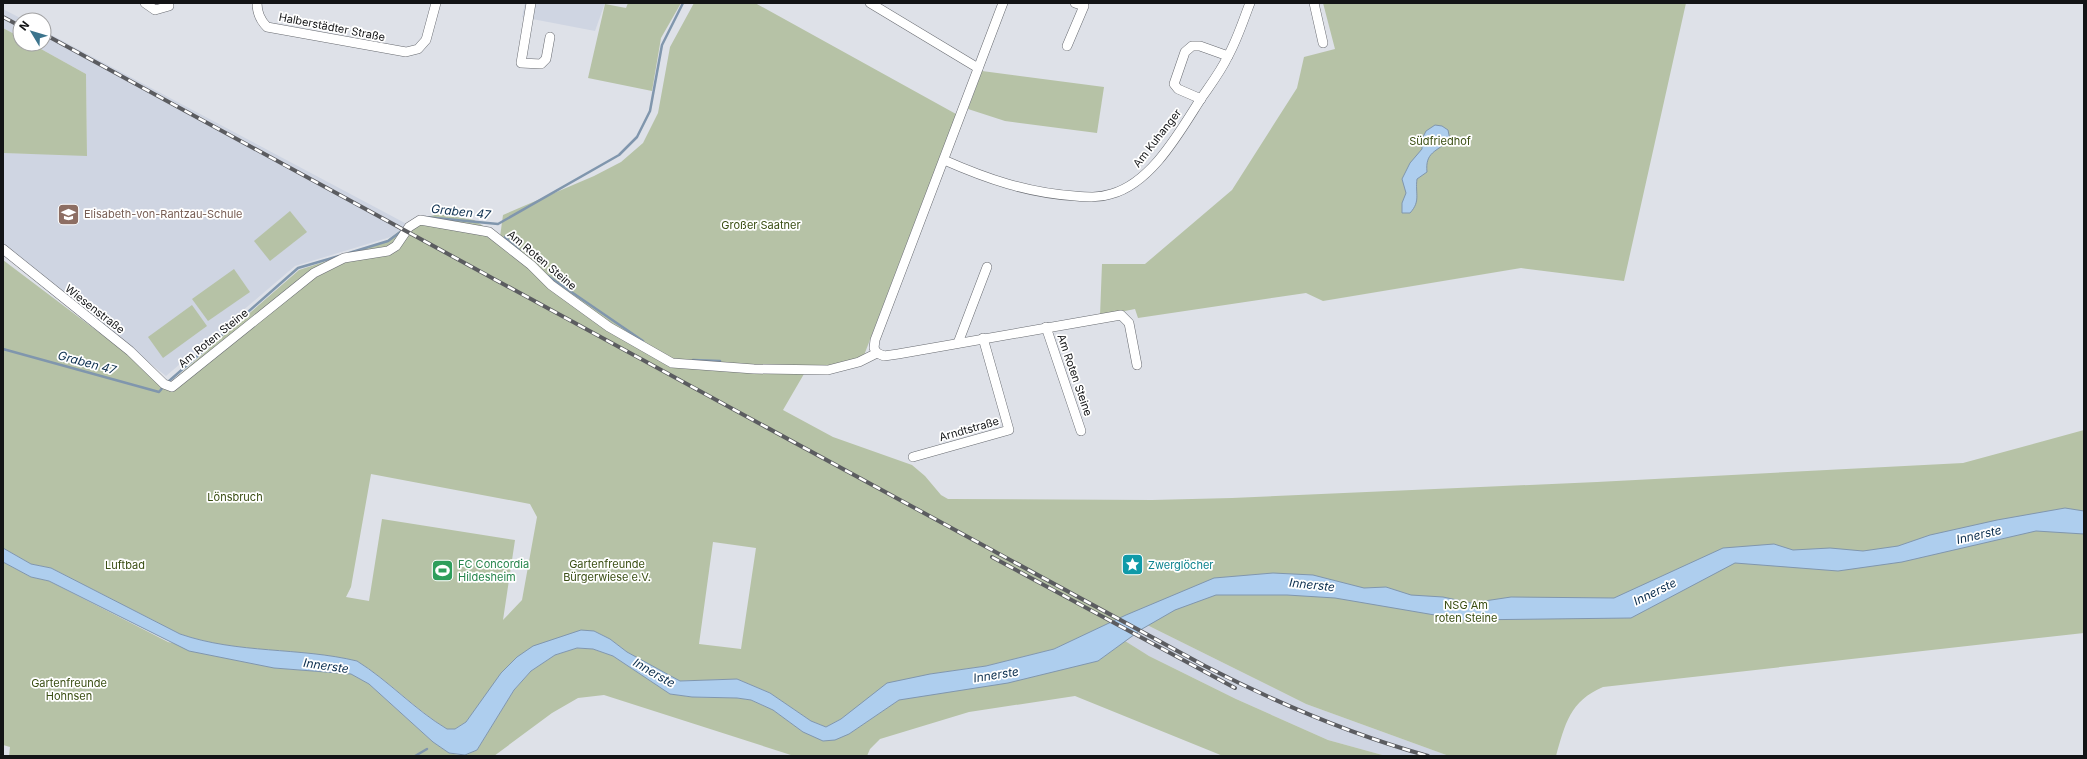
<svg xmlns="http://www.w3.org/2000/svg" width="2087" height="759" font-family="Inter,sans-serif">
  <rect width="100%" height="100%" fill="#dee1e8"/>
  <!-- built -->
  <g fill="#cfd5e2">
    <path d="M525,3H605L595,31L522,17Z"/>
    <path d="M3,9L24,20H20V37L3,28Z"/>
    <path d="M44,31L403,222L1147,625L1306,704L1449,756H1386L1328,740L1236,699L1149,656L394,236L295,266L166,376L3,247V153L87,155L86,74L32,44H44Z"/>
  </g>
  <!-- green -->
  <g fill="#b6c2a6" fill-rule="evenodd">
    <path d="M628,3H681L661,38L652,91L588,78L605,4L626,8Z"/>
    <path d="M694,3H755L956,114L863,358L840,364L808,367L783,410L833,437L912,465L925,476L941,495L948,499L1152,500L1232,498L1597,482L1963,463L2084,430V633L1603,687C1570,701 1565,724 1556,756H1449L1306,704L1147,625L1150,624L1132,613L1054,649L986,666L930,674L858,708L841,719L826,727L811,721L770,693L737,679L680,681L649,665L627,652L610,639L594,631L483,699L466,722L455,729H447C415,709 389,681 357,661C299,647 238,654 180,634L51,568L31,564L3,548V260L121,349L164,388L299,270L385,242L414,220L439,214L474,220L500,237L503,215L594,176L621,162L643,143L658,113L670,47ZM371,474L530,504L537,517L522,600L503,620L515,540L382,519L369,601L346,597L351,587ZM713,542L756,548L741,649L699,644Z"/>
    <path d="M1323,3H1686L1624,281L1521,268L1323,301L1306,293L1138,318L1135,309L1100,316L1102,264H1145L1232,190L1297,88L1304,57L1335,49Z"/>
    <path d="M3,28L20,37V44H32L86,74L87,156L3,153Z"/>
    <path d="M982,71L1104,87L1097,133L1005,121L968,109Z"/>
    <path d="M290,211L307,232L270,261L254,241Z"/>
    <path d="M234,269L250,292L208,321L192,299Z"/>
    <path d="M192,305L207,326L163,358L148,337Z"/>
    <path d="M3,562L31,577L49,581L168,642L275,668L351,674L369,684L433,742L449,753L464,756L477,750L514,690L531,671L555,655L577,648L593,649L613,656L670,694L692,697L737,698L751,700L773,710L803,732L849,734L899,700L1098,661L1125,641L1149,656L1236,699L1328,740L1386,756H1223L1075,696L969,712L880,739L870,749L867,756H794L604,695L578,698L552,713L494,756H9L10,747L3,745Z"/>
  </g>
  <!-- water -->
  <g fill="#aeceee" stroke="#8096ad">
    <path d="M1435,125L1442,126L1448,130L1450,140C1436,152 1425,152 1427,172L1417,179C1415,194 1421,201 1410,213H1402V203L1406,193L1402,179L1410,163L1422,149V139L1426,131Z"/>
    <path d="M2065,508L2084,511V534L2036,531L1902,562L1838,571L1735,563L1631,618L1464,620L1335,598L1287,595H1216L1175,610L1142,629L1098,661L1008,683L899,700L849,734L835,740L823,741L803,732L773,710L751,700L737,698L692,697L670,694L613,656L593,649L577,648L555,655L531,671L514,690L477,750L465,755L449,753L433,742L369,684L351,674L274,668L189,651L49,581L31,577L3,562V548L31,564L51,568L180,634C238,654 299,647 357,661C389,681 415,710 447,729H455L466,722L501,673L517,657L533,646L581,630L594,631L610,639L627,652L680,681L737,679L770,693L811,721L826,727L841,719L887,683L930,674L986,666L1054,649L1126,615L1214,578L1273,573L1313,575L1364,588L1386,587L1411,595L1443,597L1471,603L1511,597L1614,598L1723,548L1774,544L1793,550L1830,548L1863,551L1898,546L1930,535L1997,520Z"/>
  </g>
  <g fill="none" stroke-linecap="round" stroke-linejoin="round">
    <!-- stream -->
    <g stroke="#8096ad" stroke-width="2.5">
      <path d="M425,217L498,224L619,155L637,137L650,111L662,45L683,3"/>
      <path d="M505,237L520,251"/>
      <path d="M349,253L388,241L403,230"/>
      <path d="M548,276L643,341"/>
      <path d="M3,349L159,392L164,386"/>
      <path d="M693,360L720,361"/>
      <path d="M169,381L298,268L339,256"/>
      <path d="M415,756L427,749"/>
    </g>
    <defs>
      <g id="street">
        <path d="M145,3L155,10L169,6"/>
        <path d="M257,3C257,13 260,20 267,27L406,52L418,49L426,40L436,3"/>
        <path d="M531,3L521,63L541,64L546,59L550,37"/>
        <path d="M870,3L978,68"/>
        <path d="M1314,3L1323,43"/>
        <path d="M1067,46L1084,6L1075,3"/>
        <path d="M1201,99L1178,89L1174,84L1185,52L1192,46H1200L1228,56"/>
        <path d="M944,160C987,179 1028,193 1075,196C1087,197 1099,198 1111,194C1152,183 1180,131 1202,97C1211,84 1221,71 1228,56C1237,40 1243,21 1250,3"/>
        <path d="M3,249L130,351L164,384L172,387L314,273L344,258L388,251L396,246L409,227L420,220L489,232L531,265L551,285L609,327L672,363L754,369L828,370L859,362L877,353"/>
        <path d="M1046,327L1081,431"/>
        <path d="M958,343L987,267"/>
        <path d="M877,353L874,348L875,340L1003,3"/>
        <path d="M877,353L884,356L898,354L1121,315L1129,323L1137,365"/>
        <path d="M913,457L1009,430L983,338"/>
      </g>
    </defs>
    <!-- street casing -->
    <use href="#street" stroke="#686b71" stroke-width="10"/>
    <!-- street -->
    <use href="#street" stroke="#fff" stroke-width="9"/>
    <defs>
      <g id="rail">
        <path d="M3,17L20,26"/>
        <path d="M44,34L1205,666C1277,703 1350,734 1428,756"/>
        <path d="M992,557L1235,688"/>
      </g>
    </defs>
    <!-- rail casing -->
    <use href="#rail" stroke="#5b5c60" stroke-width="4"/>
    <!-- rail -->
    <use href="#rail" stroke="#fff" stroke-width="2.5" stroke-dasharray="8" stroke-linecap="butt"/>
  </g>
  <!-- icons -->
  <defs>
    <symbol id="school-square" viewBox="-11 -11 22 22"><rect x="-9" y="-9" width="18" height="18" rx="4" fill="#8d6e63" stroke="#fff"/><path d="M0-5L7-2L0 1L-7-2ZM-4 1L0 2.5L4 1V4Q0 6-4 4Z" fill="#fff"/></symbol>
    <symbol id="sight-square" viewBox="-11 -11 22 22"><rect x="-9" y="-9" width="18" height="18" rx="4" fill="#0f9aa8" stroke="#fff"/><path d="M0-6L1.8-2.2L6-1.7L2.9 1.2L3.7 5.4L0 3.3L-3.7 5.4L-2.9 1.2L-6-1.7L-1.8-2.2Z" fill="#fff"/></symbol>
    <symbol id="stadium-square" viewBox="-11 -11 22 22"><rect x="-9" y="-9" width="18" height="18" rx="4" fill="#2e9e5b" stroke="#fff"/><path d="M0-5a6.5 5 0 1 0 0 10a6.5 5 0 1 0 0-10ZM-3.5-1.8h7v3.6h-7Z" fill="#fff"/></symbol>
  </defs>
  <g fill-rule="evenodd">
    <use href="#school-square" x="56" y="202" width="25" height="25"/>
    <use href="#sight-square" x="1120" y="552" width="25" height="25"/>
    <use href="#stadium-square" x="430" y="558" width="25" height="25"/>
  </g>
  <g text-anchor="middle" stroke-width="3.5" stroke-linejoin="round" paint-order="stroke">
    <!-- street labels -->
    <g font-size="11" fill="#131416" stroke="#fff">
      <text transform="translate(332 27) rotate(11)" y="4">Halberstädter Straße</text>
      <text transform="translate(1157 138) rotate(-52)" y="4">Am Kuhanger</text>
      <text transform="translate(542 260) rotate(40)" y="4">Am Roten Steine</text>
      <text transform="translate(95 309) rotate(38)" y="4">Wiesenstraße</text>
      <text transform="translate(213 338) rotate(-39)" y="4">Am Roten Steine</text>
      <text transform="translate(1075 375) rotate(71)" y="4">Am Roten Steine</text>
      <text transform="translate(969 429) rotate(-16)" y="4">Arndtstraße</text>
    </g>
    <!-- park labels -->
    <g font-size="11" fill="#394d12" stroke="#fff">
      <text x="1440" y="145">Südfriedhof</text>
      <text x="761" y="229">Großer Saatner</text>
      <text x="235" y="501">Lönsbruch</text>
      <text x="607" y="568">Gartenfreunde<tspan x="607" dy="13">Bürgerwiese e.V.</tspan></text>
      <text x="125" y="569">Luftbad</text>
      <text x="1466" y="609">NSG Am<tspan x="1466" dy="13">roten Steine</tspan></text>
      <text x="69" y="687">Gartenfreunde<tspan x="69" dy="13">Hohnsen</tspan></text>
    </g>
    <!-- education labels -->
    <g font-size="11" fill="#785e54" stroke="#fff" text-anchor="start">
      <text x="84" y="218">Elisabeth-von-Rantzau-Schule</text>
    </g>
    <!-- leisure labels -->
    <g font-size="11" fill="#27864d" stroke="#fff" text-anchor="start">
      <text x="458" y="568">FC Concordia<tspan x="458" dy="13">Hildesheim</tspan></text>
    </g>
    <!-- culture labels -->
    <g font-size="11" fill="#0d838f" stroke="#fff" text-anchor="start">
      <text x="1148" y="569">Zwerglöcher</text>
    </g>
    <!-- water labels -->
    <g font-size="12" font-style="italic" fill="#0b2e4e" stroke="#fff">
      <text transform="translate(461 212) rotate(6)" y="4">Graben 47</text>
      <text transform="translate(87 363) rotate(15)" y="4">Graben 47</text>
      <text transform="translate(1979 535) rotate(-13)" y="4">Innerste</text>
      <text transform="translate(1312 585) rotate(6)" y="4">Innerste</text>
      <text transform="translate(1655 592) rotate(-26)" y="4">Innerste</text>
      <text transform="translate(326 666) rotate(8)" y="4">Innerste</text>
      <text transform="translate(654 673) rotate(30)" y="4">Innerste</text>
      <text transform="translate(996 675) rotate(-9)" y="4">Innerste</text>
    </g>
  </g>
  <!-- border -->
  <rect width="2087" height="759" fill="none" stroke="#131416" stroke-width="8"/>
  <!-- north arrow -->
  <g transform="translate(32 32) rotate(308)"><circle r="19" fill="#ffffff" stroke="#a1a1a2"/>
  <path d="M0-3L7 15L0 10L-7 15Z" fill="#3b748d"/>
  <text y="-6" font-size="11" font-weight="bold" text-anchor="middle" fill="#131416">N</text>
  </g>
</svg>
